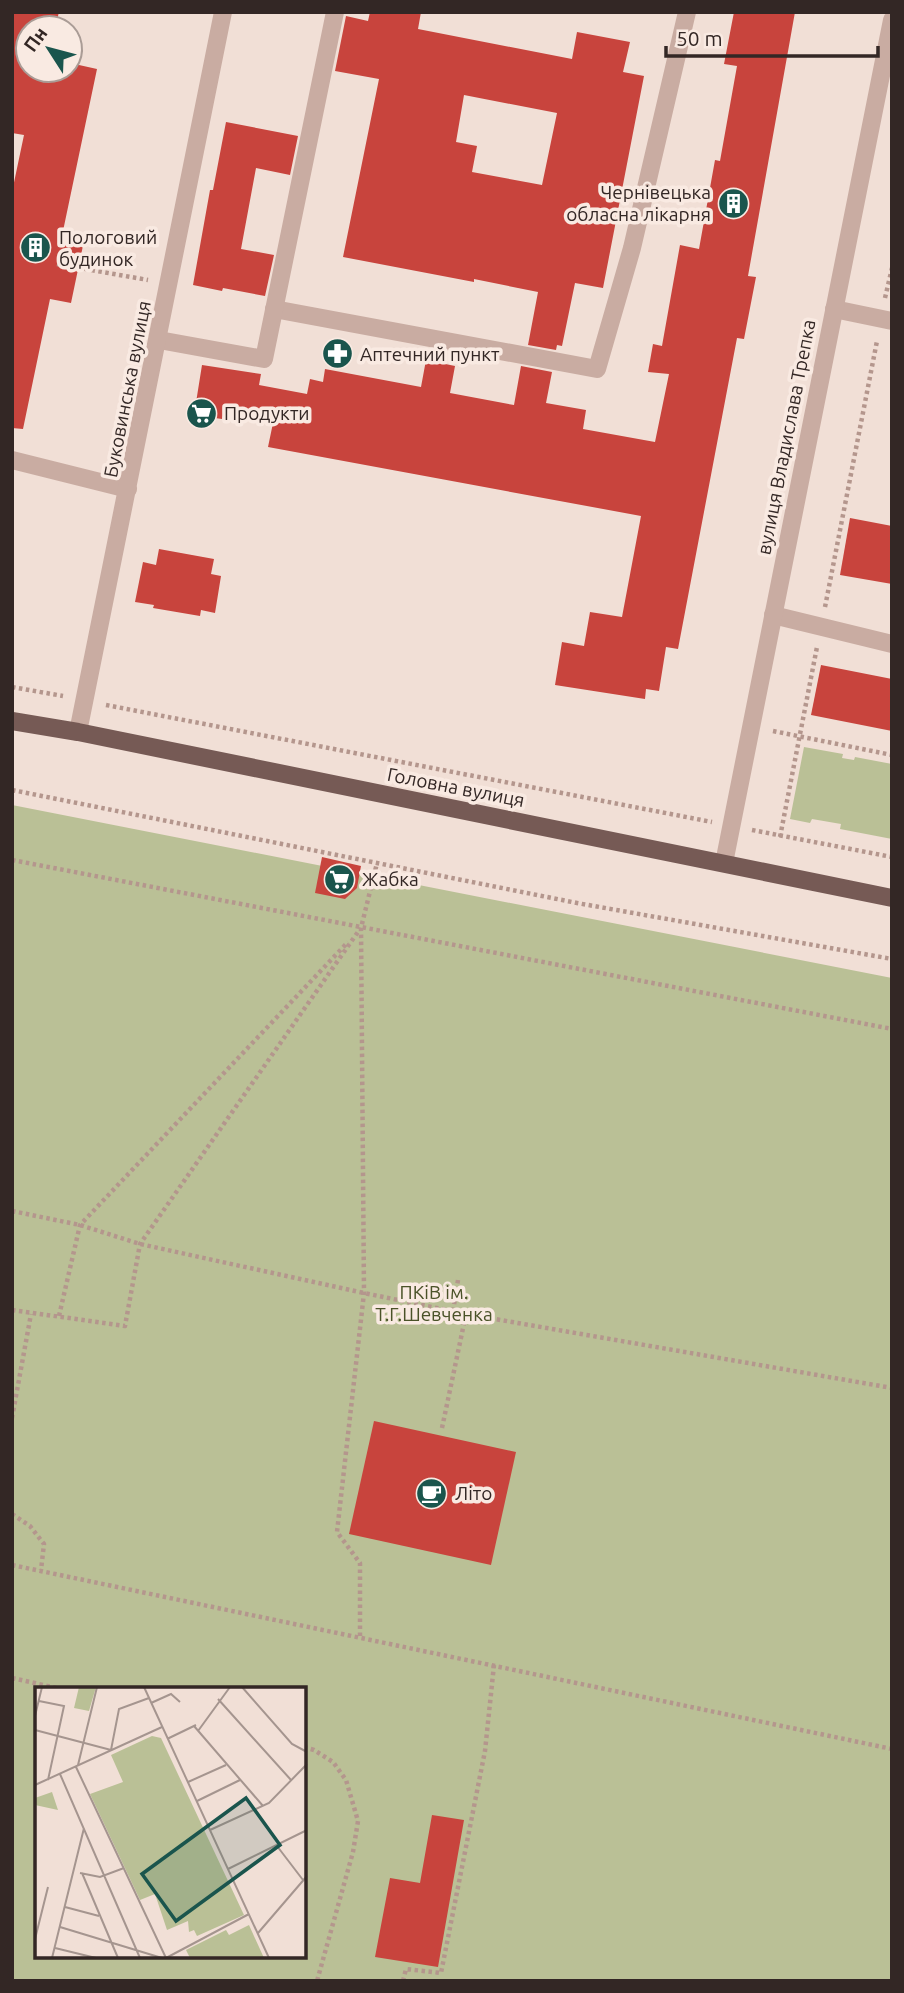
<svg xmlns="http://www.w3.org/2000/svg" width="904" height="1993" font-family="Ubuntu,sans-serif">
  <rect width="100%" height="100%" fill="#f1dfd6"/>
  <!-- green -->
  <g fill="#bac096" fill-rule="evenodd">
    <path d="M804,747L843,754L842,758L854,760L855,757L892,764V839L840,829L841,824L812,819L810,823L790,819Z"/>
    <path d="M12,805L892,978V1981H12ZM37,1688H304V1956H37Z"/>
  </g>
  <!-- building -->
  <g fill="#c8443d" fill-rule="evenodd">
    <path d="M12,12H59L55,28H28V70H70V63L97,69L63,231L85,236L71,303L50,299L23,429L12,428V192L24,135L12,133Z"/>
    <path d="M370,12H421L418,29L572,59L577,32L630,42L623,72L644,76L603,288L575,283L562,346L557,345L556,350L528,345L538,292L474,279V282L343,257L379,79L335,71L346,16L368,21ZM464,95L557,113L542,185L472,172L477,146L456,142Z"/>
    <path d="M734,12H795L748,276L756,277L744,339L737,338L678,649L666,647L659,691L646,689L645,699L555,685L562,642L584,646L590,612L622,617L641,516L268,447L273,423L223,415L222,419L194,415L202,365L261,374L259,385L307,394L310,379L323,382L325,369L421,387L426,360L455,366L450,393L514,405L521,366L552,372L546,403L586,410L583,429L655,442L669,374L648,372L653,344L662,346L680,245L699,249L715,160L720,161L737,66L724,64Z"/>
    <path d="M226,122L298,136L290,175L256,168L241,249L274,255L265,296L223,288L222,291L193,285L210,190H213Z"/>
    <path d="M850,518L892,526V584L840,575Z"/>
    <path d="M159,549L214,559L211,574L221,576L215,613L201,610L200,616L153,608L154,605L135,602L143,562L156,565Z"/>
    <path d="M821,665L892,679V731L811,715Z"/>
    <path d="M322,857L361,866L357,888L345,899L315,893Z"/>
    <path d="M374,1421L516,1452L491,1565L349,1534Z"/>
    <path d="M432,1815L464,1820L438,1967L375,1957L390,1878L420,1883Z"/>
  </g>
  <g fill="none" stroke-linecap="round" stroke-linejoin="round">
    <!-- path -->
    <g stroke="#b4968d" stroke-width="4.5" stroke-dasharray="3.5 3.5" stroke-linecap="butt">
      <path d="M57,264L148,280"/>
      <path d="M885,298L892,268"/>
      <path d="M825,607L877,341"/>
      <path d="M12,687L63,696"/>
      <path d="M106,705L712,822"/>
      <path d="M773,731L892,755"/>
      <path d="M12,790L577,903L892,959"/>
      <path d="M752,830L892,857"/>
      <path d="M780,837L817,647"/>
      <path d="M12,860L892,1029"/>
      <path d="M12,1211L80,1225L140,1244L364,1293L466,1314L892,1388"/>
      <path d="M12,1310L125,1326L140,1244L360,929"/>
      <path d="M453,1311L458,1280"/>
      <path d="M59,1316L80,1225L348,942"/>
      <path d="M12,1418L31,1314"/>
      <path d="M442,1428L466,1314"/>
      <path d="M12,1514L30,1526L44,1544L41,1570"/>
      <path d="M12,1565L892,1749"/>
      <path d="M360,1636V1563L337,1532L364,1293L361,928L377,863"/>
      <path d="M12,1678L57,1688"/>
      <path d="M304,1747L314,1750L333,1762L346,1780L358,1821L353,1852L317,1981"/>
      <path d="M403,1981L406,1969L441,1973L485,1751L494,1665"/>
    </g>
    <!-- minor -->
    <g stroke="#c9aca2" stroke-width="18">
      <path d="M274,309L597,369L632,248L687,12"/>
      <path d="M834,309L892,321"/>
      <path d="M159,340L264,359L335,12"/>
      <path d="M12,460L128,489"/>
      <path d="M773,615L892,644"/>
      <path d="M78,732L223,12"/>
      <path d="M724,863L892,20"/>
    </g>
    <!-- major -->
    <path stroke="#765a55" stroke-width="18" d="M12,721L78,732L892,898"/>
  </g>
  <!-- icons -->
  <defs>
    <symbol id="building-disc" viewBox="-11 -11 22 22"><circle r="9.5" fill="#1a554d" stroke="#f9eae2"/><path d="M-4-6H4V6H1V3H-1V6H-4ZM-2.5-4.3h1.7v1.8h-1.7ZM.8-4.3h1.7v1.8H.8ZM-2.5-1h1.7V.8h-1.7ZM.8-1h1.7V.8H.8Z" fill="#fff"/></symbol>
    <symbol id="pharmacy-disc" viewBox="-11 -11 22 22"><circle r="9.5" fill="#1a554d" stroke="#f9eae2"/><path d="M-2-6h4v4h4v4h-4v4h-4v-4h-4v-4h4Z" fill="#fff"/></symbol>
    <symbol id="supermarket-disc" viewBox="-11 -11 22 22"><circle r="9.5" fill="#1a554d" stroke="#f9eae2"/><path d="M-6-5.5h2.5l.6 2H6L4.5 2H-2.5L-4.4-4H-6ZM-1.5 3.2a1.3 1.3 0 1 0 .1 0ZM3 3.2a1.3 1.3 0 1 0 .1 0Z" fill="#fff"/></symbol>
    <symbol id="cafe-disc" viewBox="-11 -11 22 22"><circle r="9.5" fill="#1a554d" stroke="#f9eae2"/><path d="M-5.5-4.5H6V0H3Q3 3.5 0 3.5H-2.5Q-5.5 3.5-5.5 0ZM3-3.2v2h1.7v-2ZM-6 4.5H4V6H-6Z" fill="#fff"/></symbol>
  </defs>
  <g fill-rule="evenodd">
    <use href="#building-disc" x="716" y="186" width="35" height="35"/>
    <use href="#building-disc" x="18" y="230" width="35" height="35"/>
    <use href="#pharmacy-disc" x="320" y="336" width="35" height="35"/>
    <use href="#supermarket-disc" x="184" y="396" width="35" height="35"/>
    <use href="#supermarket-disc" x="322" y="862" width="35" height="35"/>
    <use href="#cafe-disc" x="414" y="1476" width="35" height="35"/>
  </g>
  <g text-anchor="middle" stroke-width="7" stroke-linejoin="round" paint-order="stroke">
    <!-- poi labels -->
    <g font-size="19" fill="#332725" stroke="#f9eae2" text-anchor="start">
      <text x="711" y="199" text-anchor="end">Чернівецька<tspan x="711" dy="22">обласна лікарня</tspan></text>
      <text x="59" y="244">Пологовий<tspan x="59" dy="22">будинок</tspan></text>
      <text x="360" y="361">Аптечний пункт</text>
      <text x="224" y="420">Продукти</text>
      <text x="362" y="886">Жабка</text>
      <text x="455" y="1500">Літо</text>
    </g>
    <!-- street labels -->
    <g font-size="19" fill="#332725" stroke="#f9eae2">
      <text transform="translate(127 389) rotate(-79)" y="7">Буковинська вулиця</text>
      <text transform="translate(786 437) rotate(-79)" y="7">вулиця Владислава Трепка</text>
      <text transform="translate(456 787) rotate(11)" y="7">Головна вулиця</text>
    </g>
    <!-- park labels -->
    <g font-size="19" fill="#4a5228" stroke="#f9eae2">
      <text x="434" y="1299">ПКіВ ім.<tspan x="434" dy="22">Т.Г.Шевченка</tspan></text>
    </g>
  </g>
  <!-- overview -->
  <g transform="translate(35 1687)">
    <rect width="271" height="271" fill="#f1dfd6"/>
    <path d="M44,0H61L54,24L39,21ZM117,49L126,51L209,228L162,249L159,243L154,245L153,234L132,243L120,207L105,213L55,107L88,95L76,68ZM17,105L23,123L0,118V111ZM214,238L229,271H155L151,263L191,243L194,248Z" fill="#bac096"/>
    <path fill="none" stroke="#a5958f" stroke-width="2" d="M109,0L234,271M207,0L257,57L272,65M183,12L256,93M4,14L29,19L13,93M116,16L136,7L145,15M0,29L7,0M159,39L228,119M0,43L76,63L84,22L114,11M163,44L195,0M132,52L161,38M43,78L62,0M41,80L131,271M25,87L105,271M153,95L191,78M0,98L127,40M162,114L205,93M175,143L234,116L272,77M242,159L268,193M193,182L272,143M45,186L65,190L89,181M47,186L83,271M30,220L64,229M25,240L127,271M223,246L272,189M0,252L13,200M20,261L61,271M17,271L49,141M131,271L214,227"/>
    <path fill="#1a554d" fill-opacity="0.15" stroke="#1a554d" stroke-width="3.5" d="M211,111L245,158L141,234L107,187Z"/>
    <rect width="271" height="271" fill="none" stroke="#332725" stroke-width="3.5"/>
  </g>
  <!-- border -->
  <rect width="904" height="1993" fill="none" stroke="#332725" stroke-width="28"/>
  <!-- north arrow -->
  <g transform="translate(49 49) rotate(306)"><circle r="33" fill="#f9eae2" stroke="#aa9c96" stroke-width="2"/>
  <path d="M0-5L12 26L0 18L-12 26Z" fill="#1a554d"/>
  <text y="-10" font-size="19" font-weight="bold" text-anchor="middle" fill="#332725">Пн</text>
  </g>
  <!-- scale -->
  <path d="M666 46v10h212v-10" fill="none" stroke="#332725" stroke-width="3.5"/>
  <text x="676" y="46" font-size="21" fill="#332725" stroke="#f9eae2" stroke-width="5" paint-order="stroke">50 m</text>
</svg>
